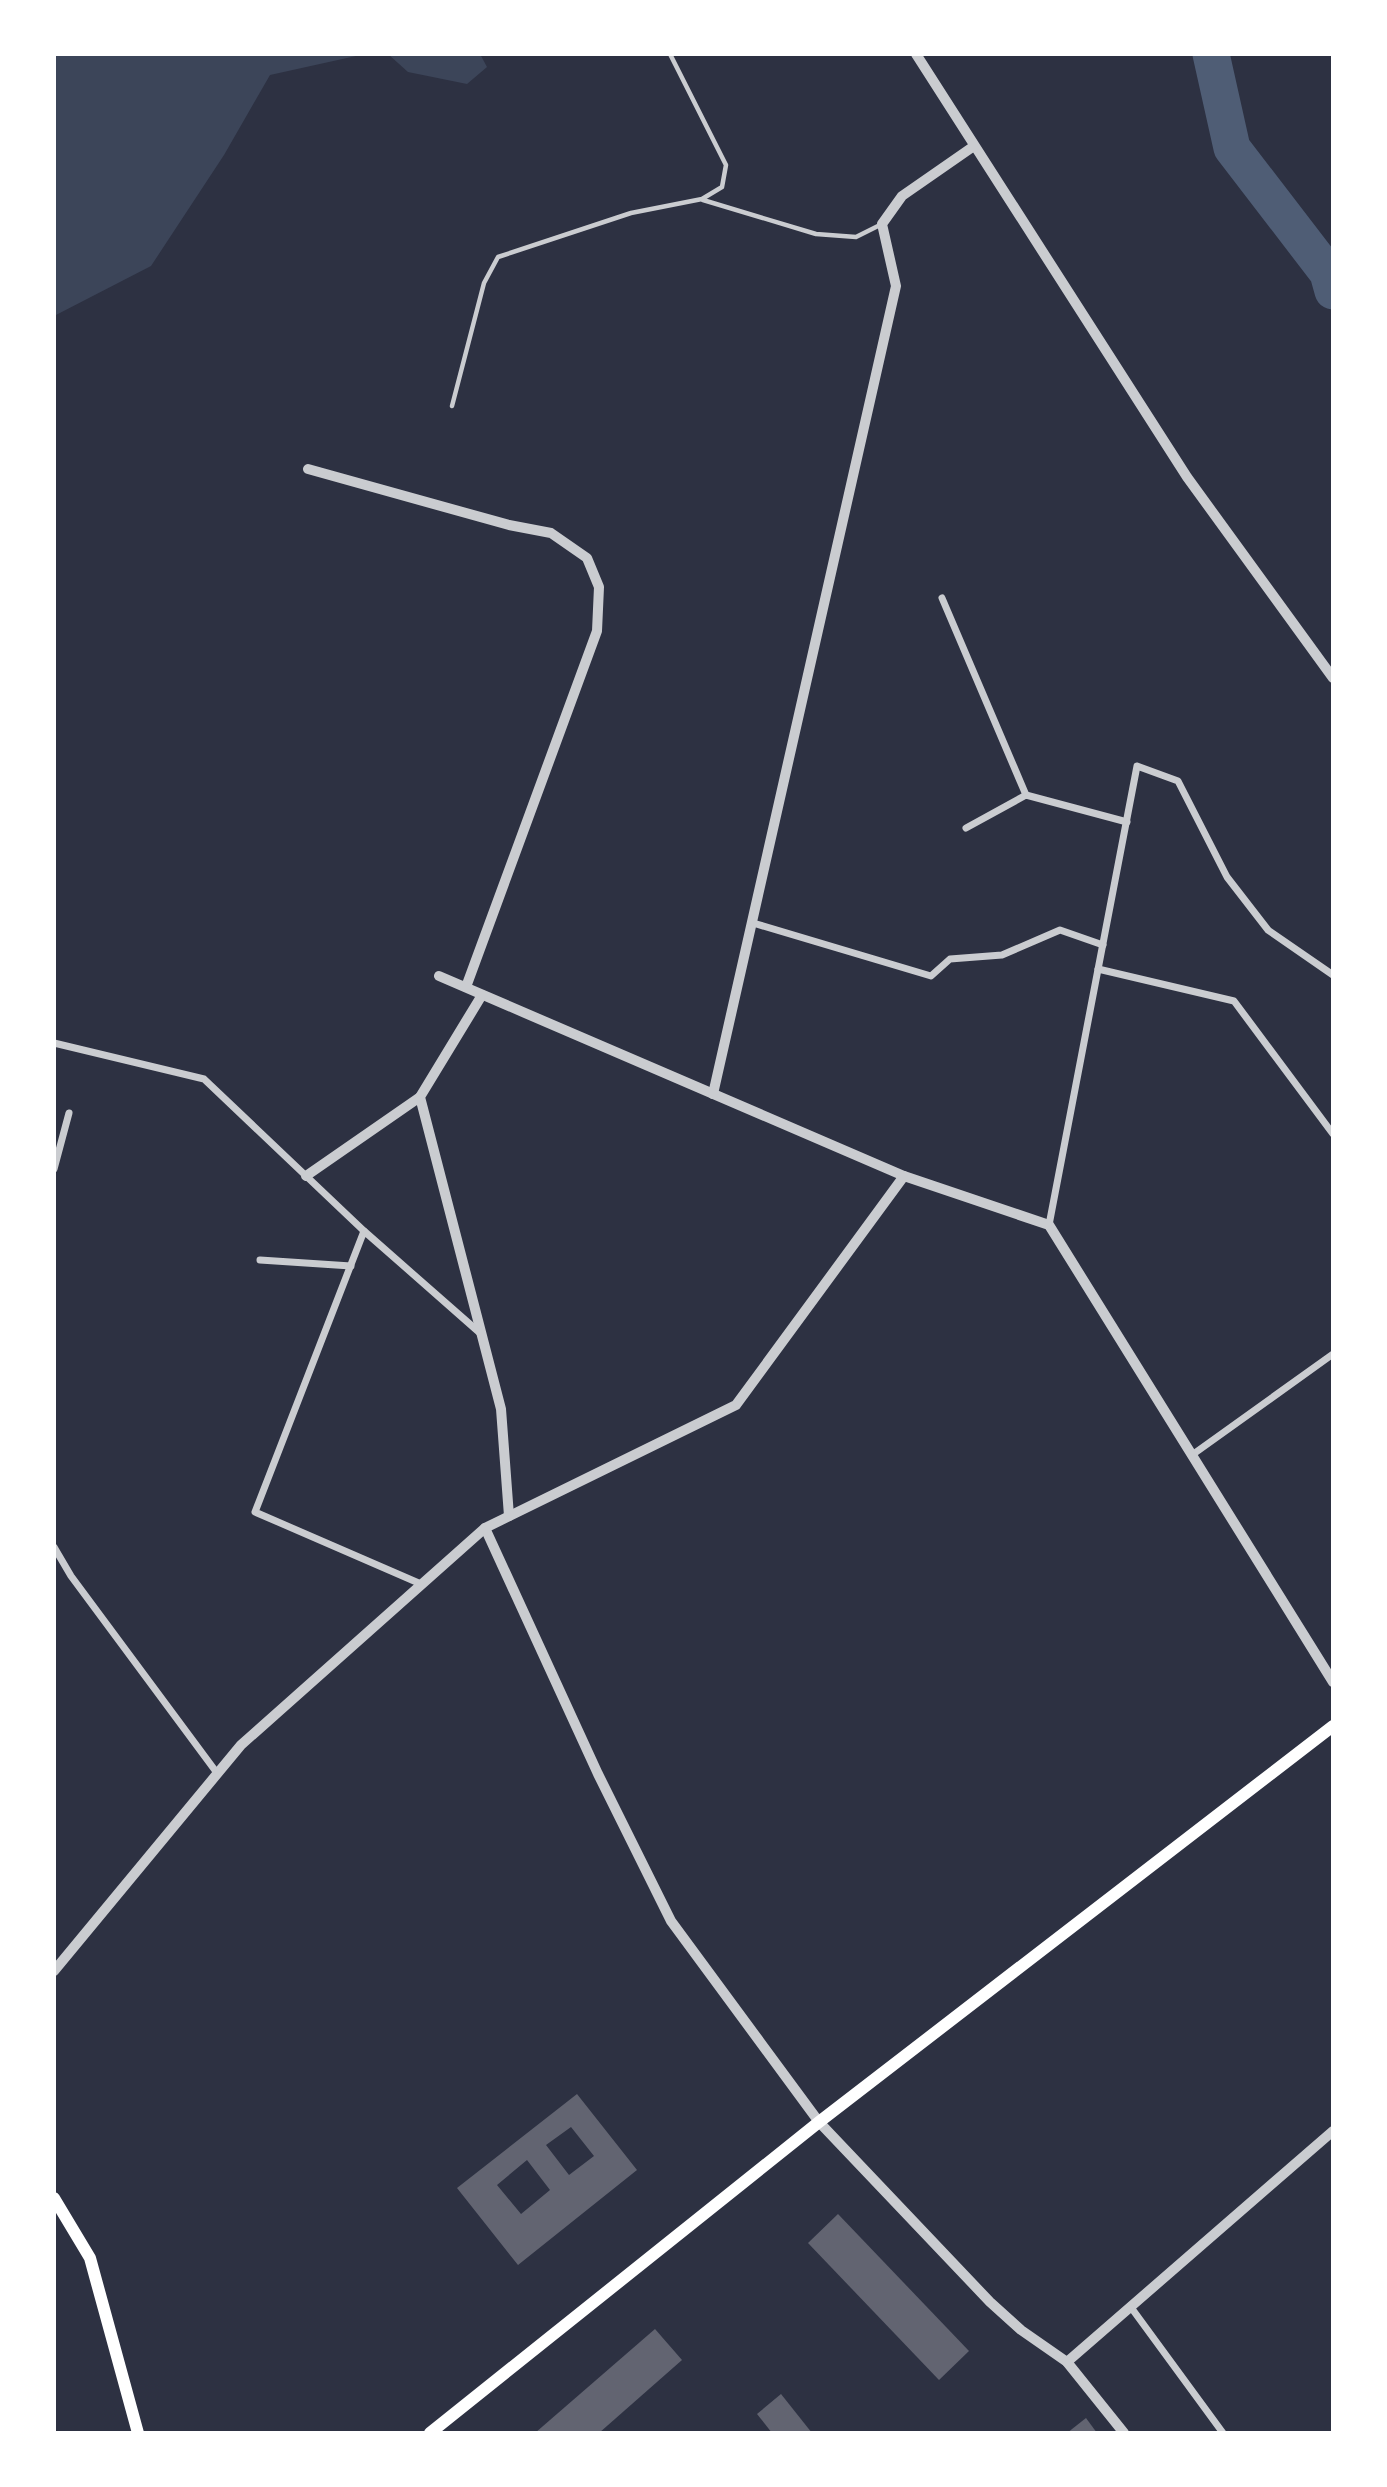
<svg xmlns="http://www.w3.org/2000/svg" width="1387" height="2487" font-family="'Varela Round',sans-serif">
  <rect width="100%" height="100%" fill="#2d3142"/>
  <!-- green -->
  <g fill="#3c4559">
    <path d="M54,54H365L270,75L224,155L151,266L54,316Z"/>
    <path d="M388,54H480L487,67L467,84L408,72Z"/>
  </g>
  <g fill="none" stroke-linecap="round" stroke-linejoin="round">
    <!-- river -->
    <path stroke="#4f5d75" stroke-width="37" d="M1211,54L1232,148L1328,273L1333,291"/>
  </g>
  <!-- building -->
  <g fill="#626471" fill-rule="evenodd">
    <path d="M577,2094L637,2170L518,2265L457,2188ZM571,2127L594,2156L569,2175L546,2145ZM527,2160L550,2190L521,2214L497,2185Z"/>
    <path d="M838,2214L969,2351L939,2380L808,2243Z"/>
    <path d="M655,2329L682,2360L599,2433H535Z"/>
    <path d="M781,2394L812,2433H772L757,2414Z"/>
    <path d="M1086,2418L1097,2433H1067Z"/>
  </g>
  <g fill="none" stroke-linecap="round" stroke-linejoin="round">
    <!-- service -->
    <g stroke="#caccd0" stroke-width="4.5">
      <path d="M703,200L816,234L856,237L882,224"/>
      <path d="M452,406L484,283L498,257L631,213L702,199L722,187L726,165L670,54"/>
    </g>
    <!-- minor -->
    <g stroke="#caccd0" stroke-width="7">
      <path d="M942,598L1026,795"/>
      <path d="M966,828L1026,795L1127,822"/>
      <path d="M753,923L931,976L950,959L1002,955L1060,930L1103,945"/>
      <path d="M1098,969L1234,1001L1333,1134"/>
      <path d="M54,1043L204,1079L364,1231"/>
      <path d="M54,1169L69,1113"/>
      <path d="M1049,1225L1137,766L1178,781L1227,877L1268,930L1333,975"/>
      <path d="M260,1260L351,1266"/>
      <path d="M1192,1455L1333,1354"/>
      <path d="M54,1547L71,1576L217,1773"/>
      <path d="M421,1584L255,1512L364,1231L480,1333"/>
      <path d="M1130,2306L1223,2433"/>
    </g>
    <!-- tertiary -->
    <g stroke="#caccd0" stroke-width="10">
      <path d="M916,54L1187,477L1333,678"/>
      <path d="M308,469L509,525L551,533L587,558L599,587L597,631L466,987"/>
      <path d="M439,976L904,1176"/>
      <path d="M482,995L420,1097L501,1409L509,1516"/>
      <path d="M713,1094L896,286L882,224L902,196L974,146"/>
      <path d="M306,1176L420,1097"/>
      <path d="M485,1528L598,1774L671,1921L819,2122L990,2302L1021,2330L1067,2362L1124,2433"/>
      <path d="M54,1971L241,1745L485,1528L736,1405L904,1176L1049,1225L1333,1682"/>
      <path d="M1067,2362L1333,2131"/>
    </g>
    <!-- secondary -->
    <g stroke="#fff" stroke-width="12">
      <path d="M54,2198L90,2258L138,2433"/>
      <path d="M430,2433L819,2122L1333,1726"/>
    </g>
  </g>
  <!-- border -->
  <rect width="1387" height="2487" fill="none" stroke="#ffffff" stroke-width="112"/>
</svg>
